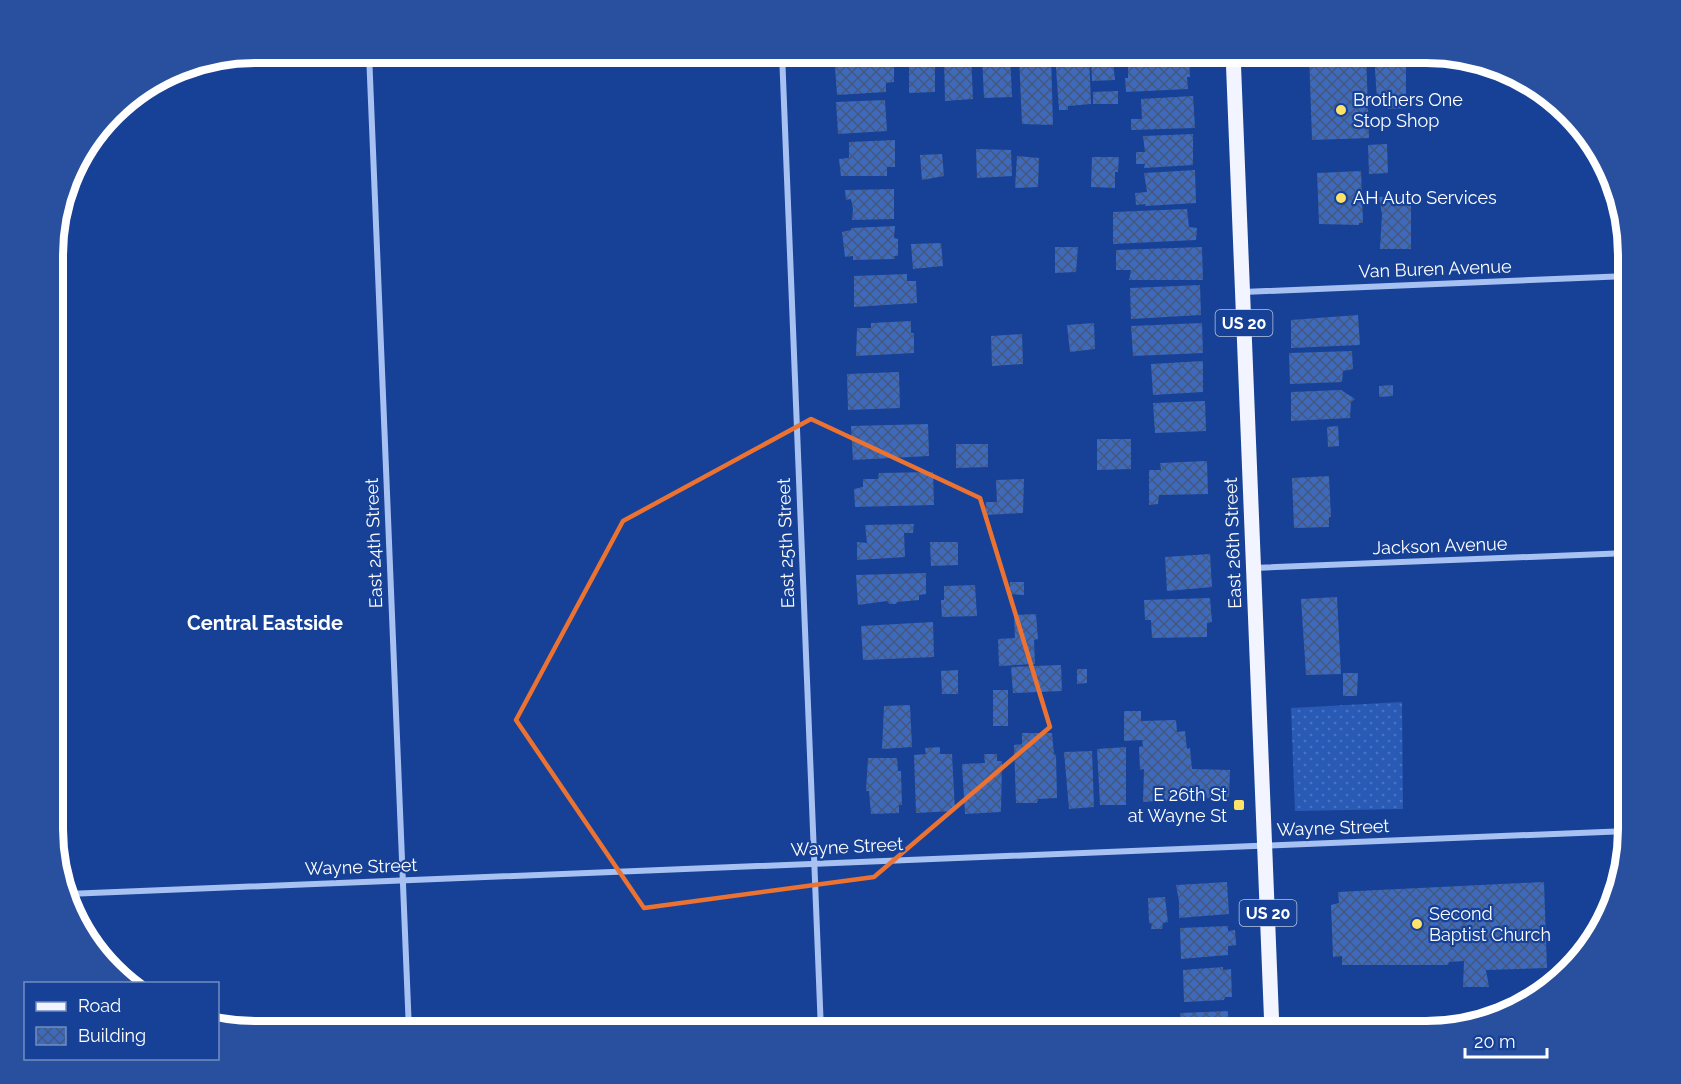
<svg xmlns="http://www.w3.org/2000/svg" width="1681" height="1084" font-family="Raleway,sans-serif">
  <defs>
    <pattern id="grass-dots" width="8" height="8" patternUnits="userSpaceOnUse" patternTransform="scale(1.5)"><rect width="8" height="8" fill="#295ab5"/><path d="M2 2h.1M6 6h.1" fill="none" stroke="#4973c0" stroke-width="1.8" stroke-linecap="round"/></pattern>
    <pattern id="building-cross-hatch" width="8" height="8" patternUnits="userSpaceOnUse" patternTransform="scale(1.5)"><rect width="8" height="8" fill="#3e6abe"/><path d="M0 0l8 8M0 8l8-8" fill="none" stroke="#46587a"/></pattern>
  </defs>
  <rect width="100%" height="100%" fill="#164196"/>
  <!-- grass -->
  <path fill="url(#grass-dots)" d="M1402,702L1403,809L1295,811L1291,708Z"/>
  <!-- building -->
  <g fill="url(#building-cross-hatch)">
    <path d="M1010,53L1012,97L984,98L982,55Z"/>
    <path d="M1089,53L1091,104L1068,106V110H1059L1055,54Z"/>
    <path d="M1112,53L1115,80L1092,81L1091,56Z"/>
    <path d="M1117,53H1189L1190,77H1187L1188,89L1126,92L1125,78H1128V63L1118,64Z"/>
    <path d="M1309,53H1366L1369,138L1312,140Z"/>
    <path d="M1374,53H1406V108L1388,109L1387,101H1377Z"/>
    <path d="M1051,55L1053,125L1022,124L1019,56Z"/>
    <path d="M971,56L973,99L945,101L944,57Z"/>
    <path d="M885,63L886,67H894V82L886,83V92L837,95L835,67Z"/>
    <path d="M935,64V92L909,93V65Z"/>
    <path d="M1118,91V104H1093V92Z"/>
    <path d="M1193,96L1195,128L1131,130V119H1142L1141,99Z"/>
    <path d="M885,100L887,131L838,134L836,102Z"/>
    <path d="M1193,134V165L1144,168L1145,164H1136V152H1145L1143,136Z"/>
    <path d="M895,140V167H887V176H841L839,159L849,158V142Z"/>
    <path d="M1387,144L1388,173L1369,174L1368,145Z"/>
    <path d="M976,149L1011,150L1012,176L977,178Z"/>
    <path d="M942,154L944,176L922,180L920,155Z"/>
    <path d="M1017,156L1039,158L1038,187L1015,188Z"/>
    <path d="M1092,157H1119L1118,172H1115V188L1091,187Z"/>
    <path d="M1195,170L1196,203L1145,206L1146,204L1136,205L1135,193L1147,192L1144,173Z"/>
    <path d="M1361,171L1363,223H1359V225L1319,224L1317,173Z"/>
    <path d="M894,189V219L852,220L853,209L851,199L846,200L845,190Z"/>
    <path d="M1411,196V249H1380L1382,214L1379,197Z"/>
    <path d="M1187,209L1189,227L1197,228L1196,240L1113,244V212Z"/>
    <path d="M895,226L894,238L898,239V256H894L895,259L853,260V256L845,257L842,232L851,230V228Z"/>
    <path d="M941,243L943,266L913,269L911,244Z"/>
    <path d="M1055,247H1078L1076,272L1055,273Z"/>
    <path d="M1202,247L1203,280H1129L1131,270H1116V250Z"/>
    <path d="M907,274V281H916L917,303L854,307V276Z"/>
    <path d="M1200,285L1201,315L1131,319L1130,288Z"/>
    <path d="M1358,315L1360,345L1291,348V320Z"/>
    <path d="M911,321V333H914V353L856,356L857,328H871V323Z"/>
    <path d="M1094,323L1095,349L1070,352L1067,325Z"/>
    <path d="M1202,323L1203,353L1133,356L1131,326Z"/>
    <path d="M1022,334L1023,364L992,366L991,336Z"/>
    <path d="M1352,351L1353,369L1343,371L1342,382L1290,384L1289,353Z"/>
    <path d="M1203,361V392L1153,395L1151,364Z"/>
    <path d="M899,372L900,408L848,410L847,374Z"/>
    <path d="M1393,385V396L1379,397V386Z"/>
    <path d="M1341,390L1355,399L1351,402L1350,418L1291,421V392Z"/>
    <path d="M1205,401L1206,431L1155,433L1153,403Z"/>
    <path d="M928,424L929,456L853,460L851,426Z"/>
    <path d="M1338,426L1339,446L1328,447L1327,427Z"/>
    <path d="M1097,439H1131V469L1097,470Z"/>
    <path d="M956,444H988V467L956,468Z"/>
    <path d="M1207,461L1208,494L1159,495L1158,504L1149,505V470H1161L1160,463Z"/>
    <path d="M933,472L934,505L855,507L854,489L863,487V479H878L879,473Z"/>
    <path d="M1329,476L1331,517H1329V527L1294,528L1292,478Z"/>
    <path d="M1024,479L1023,513L985,515L986,502H997L996,480Z"/>
    <path d="M914,524L913,533H904L905,557L857,560V542L867,543L865,525Z"/>
    <path d="M930,542H958V565L931,566Z"/>
    <path d="M1210,554L1212,587L1167,591L1165,557Z"/>
    <path d="M926,573V594L919,595V600L897,602L896,604H890L887,601L858,605L856,575Z"/>
    <path d="M1010,582H1024V595L1009,594Z"/>
    <path d="M975,585L977,616L942,617L941,600H944V586Z"/>
    <path d="M1337,597L1341,674L1306,675L1301,599Z"/>
    <path d="M1210,598L1212,622L1207,623V637L1152,638L1151,620H1145L1144,600Z"/>
    <path d="M1036,614L1038,639L1034,640L1035,664L999,666L998,639L1015,638L1014,615Z"/>
    <path d="M933,622L934,657L863,660L861,626Z"/>
    <path d="M1061,665L1062,691L1013,693L1011,667Z"/>
    <path d="M1077,669H1087V683L1077,684Z"/>
    <path d="M958,670V694H942L941,671Z"/>
    <path d="M1343,673H1358L1357,696H1343Z"/>
    <rect x="993" y="690" width="15" height="36"/>
    <path d="M910,705L912,747L882,749L884,706Z"/>
    <path d="M1124,711H1141V721L1176,720L1177,732L1185,731L1187,749L1190,748L1192,769L1230,770L1229,797L1143,802L1144,769L1140,770L1139,747L1143,746L1142,740L1124,741Z"/>
    <path d="M1022,733H1052L1054,754L1056,755L1057,798L1038,799L1037,803H1016L1014,745L1022,744Z"/>
    <path d="M940,747V754H952L955,811L916,813L914,755L926,754L925,748Z"/>
    <path d="M1126,747V805H1100L1097,749Z"/>
    <path d="M1092,751L1094,807L1069,809L1064,752Z"/>
    <path d="M984,754H997V761H1002L1001,812L965,814L962,764L985,763Z"/>
    <path d="M868,758H897L898,771H901L902,805H899V813L871,814L869,791H866Z"/>
    <path d="M1227,882L1229,914L1179,918V901L1176,885Z"/>
    <path d="M1544,882L1547,968L1486,970L1489,987H1463L1464,961L1449,962L1448,965H1342V956L1333,957L1331,905L1339,903L1338,892Z"/>
    <path d="M1165,897L1168,922L1163,923L1162,929H1151L1152,924L1149,923L1148,898Z"/>
    <path d="M1228,926V931L1235,930L1236,945L1228,946V955L1181,959L1180,928Z"/>
    <path d="M1223,967V970L1231,969L1232,997H1225L1224,1000L1184,1002L1183,970Z"/>
    <path d="M1228,1011L1229,1031H1182L1180,1013Z"/>
  </g>
  <g fill="none" stroke-linecap="round" stroke-linejoin="round">
    <!-- street -->
    <g stroke="#a7c1f2" stroke-width="6">
      <path d="M369,53L409,1031"/>
      <path d="M782,53L821,1031"/>
      <path d="M1243,292L1628,276"/>
      <path d="M1254,568L1628,553"/>
      <path d="M67,894L1628,831"/>
    </g>
    <!-- primary -->
    <path stroke="#f2f5ff" stroke-width="15" d="M1233,53L1272,1031"/>
  </g>
  <!-- marked area -->
  <path fill="none" stroke="#eb7230" stroke-width="4.5" stroke-linejoin="round" d="M811,419L980,498L1050,727L874,877L644,908L516,720L623,521Z"/>
  <!-- markers -->
  <g fill="#ffe368" stroke="#164196" stroke-width="2">
    <circle cx="1341" cy="110" r="6"/>
    <circle cx="1341" cy="198" r="6"/>
    <rect x="1233" y="799" width="12" height="12" rx="3"/>
    <circle cx="1417" cy="924" r="6"/>
  </g>
  <g text-anchor="middle" stroke-width="4.5" stroke-linejoin="round" paint-order="stroke">
    <!-- shield labels -->
    <g fill="#164196" stroke="#b9c6e0" stroke-width="1.5">
      <rect x="1215.5" y="310" width="57" height="26" rx="4.5"/>
      <rect x="1239.5" y="900" width="57" height="26" rx="4.5"/>
    </g>
    <g font-size="16" font-weight="bold" fill="#fff">
      <text x="1244" y="329">US 20</text>
      <text x="1268" y="919">US 20</text>
    </g>
    <!-- poi labels -->
    <g font-size="18" fill="#fff" stroke="#164196" text-anchor="start">
      <text x="1353" y="106">Brothers One<tspan x="1353" dy="21">Stop Shop</tspan></text>
      <text x="1353" y="204">AH Auto Services</text>
      <text x="1227" y="801" text-anchor="end">E 26th St<tspan x="1227" dy="21">at Wayne St</tspan></text>
      <text x="1429" y="920">Second<tspan x="1429" dy="21">Baptist Church</tspan></text>
    </g>
    <!-- street labels -->
    <g font-size="18" fill="#fff" stroke="#164196">
      <text transform="translate(1435 269) rotate(-2)" y="6">Van Buren Avenue</text>
      <text transform="translate(374 543) rotate(-92)" y="6">East 24th Street</text>
      <text transform="translate(786 543) rotate(-92)" y="6">East 25th Street</text>
      <text transform="translate(1233 543) rotate(-92)" y="6">East 26th Street</text>
      <text transform="translate(1440 546) rotate(-2)" y="6">Jackson Avenue</text>
      <text transform="translate(1333 828) rotate(-2)" y="6">Wayne Street</text>
      <text transform="translate(847 847) rotate(-3)" y="6">Wayne Street</text>
      <text transform="translate(361 867) rotate(-2)" y="6">Wayne Street</text>
    </g>
    <!-- neighbourhood labels -->
    <g font-size="20" font-weight="bold" fill="#fff" stroke="#164196">
      <text x="265" y="630">Central Eastside</text>
    </g>
  </g>
  <!-- crop -->
  <path d="M0 0H1681V1084H0ZM255 63H1426A192 192 0 0 1 1618 255V829A192 192 0 0 1 1426 1021H255A192 192 0 0 1 63 829V255A192 192 0 0 1 255 63Z" fill="#29509e" fill-rule="evenodd"/>
  <path fill="none" stroke="#fff" stroke-width="8" d="M255 63H1426A192 192 0 0 1 1618 255V829A192 192 0 0 1 1426 1021H255A192 192 0 0 1 63 829V255A192 192 0 0 1 255 63Z"/>
  <!-- legend -->
  <rect x="24" y="982" width="195" height="78" fill="#164196" stroke="#738dc0" stroke-width="1.5"/>
  <rect x="36" y="1002" width="30" height="9" fill="#f2f5ff" stroke="#738dc0" stroke-width="1.5"/>
  <text x="78" y="1012" font-size="18" fill="#ffffff">Road</text>
  <rect x="36" y="1027" width="30" height="18" fill="url(#building-cross-hatch)" stroke="#738dc0" stroke-width="1.5"/>
  <text x="78" y="1042" font-size="18" fill="#ffffff">Building</text>
  <!-- scale -->
  <path d="M1465 1048v9h82v-9" fill="none" stroke="#ffffff" stroke-width="3"/>
  <text x="1474" y="1048" font-size="18" fill="#ffffff" stroke="#164196" stroke-width="4.5" paint-order="stroke">20 m</text>
</svg>
